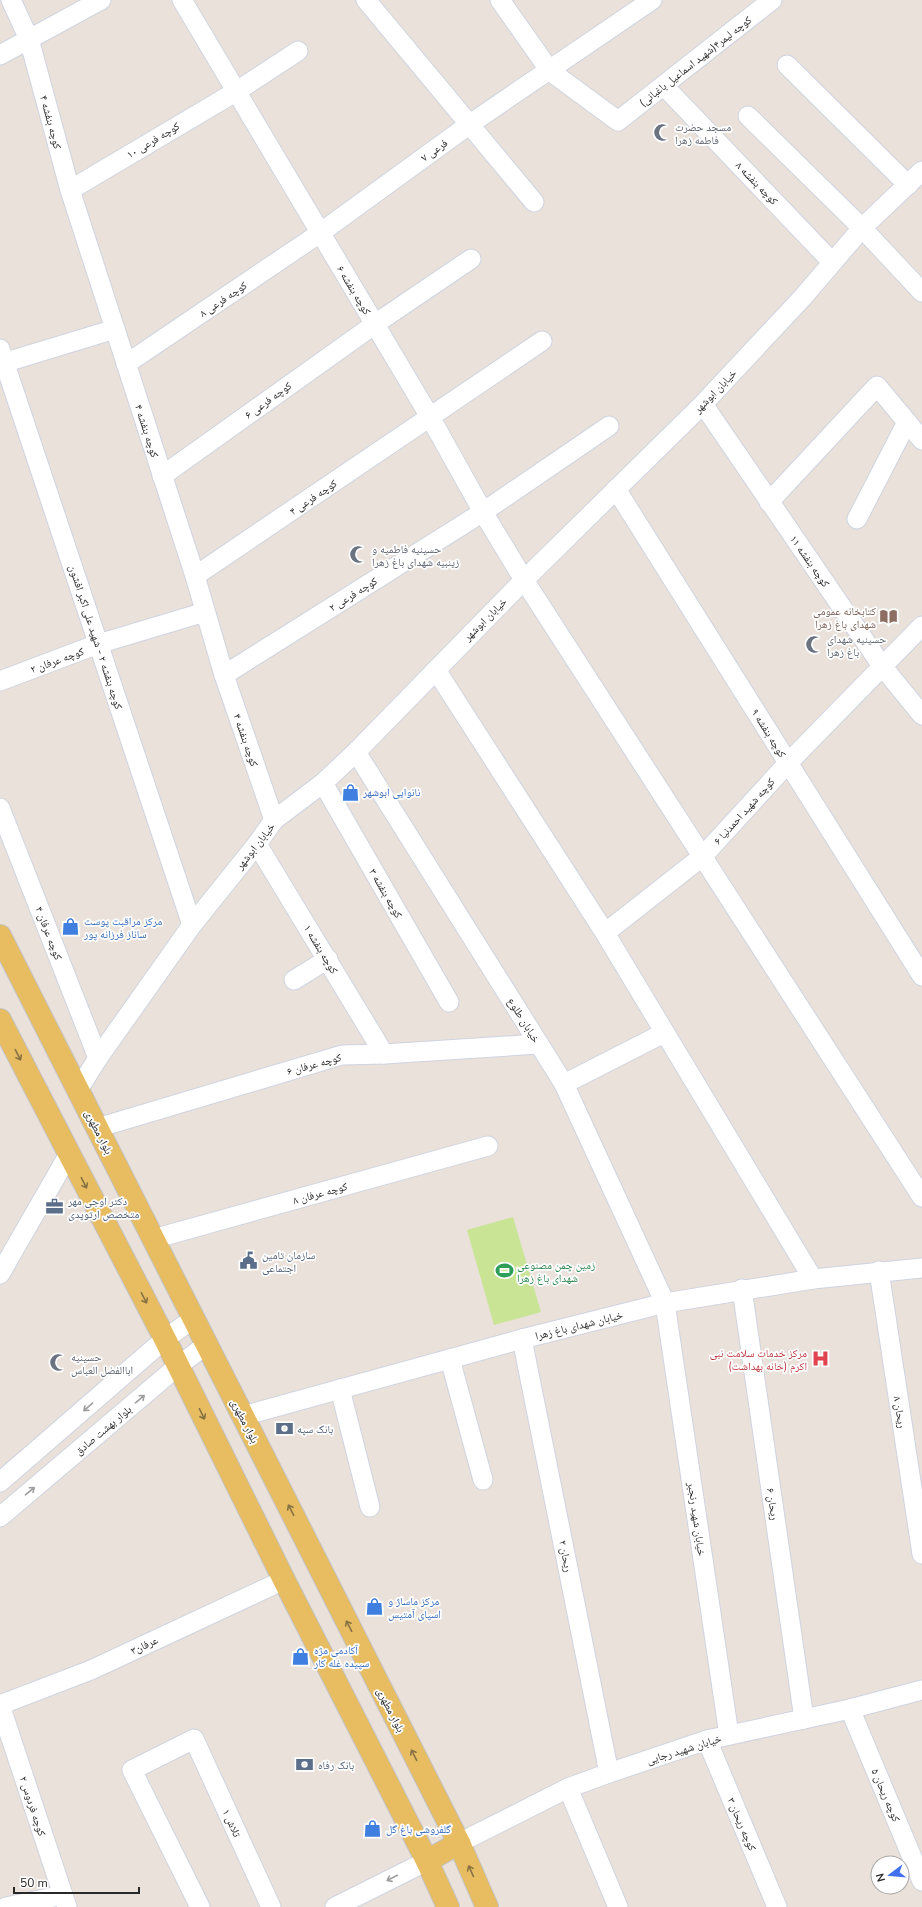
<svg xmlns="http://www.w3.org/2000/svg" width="922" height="1907" font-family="'Nunito Sans','Noto Naskh Arabic',sans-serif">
  <rect width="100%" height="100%" fill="#e9e1da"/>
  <!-- pitch -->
  <path fill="#c9e495" d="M513,1217L541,1312L494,1325L467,1230Z"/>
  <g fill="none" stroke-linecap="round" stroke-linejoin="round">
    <defs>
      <g id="minor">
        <path d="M11,0L29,39L70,190L195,576L224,675L274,820"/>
        <path d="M182,0L430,417L483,512L524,580L922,1197"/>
        <path d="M366,0L534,202"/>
        <path d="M500,0L550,71L618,121L772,0"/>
        <path d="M0,55L101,0"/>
        <path d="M787,65L908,185"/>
        <path d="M664,86L832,262"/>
        <path d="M748,116L862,228L922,292"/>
        <path d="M70,190L237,91L298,51"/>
        <path d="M0,349L192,925"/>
        <path d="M0,364L115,329"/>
        <path d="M126,364L320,233L470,124L652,0"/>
        <path d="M703,404L882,666L922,715"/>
        <path d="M162,476L375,324L471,259"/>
        <path d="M616,489L922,976"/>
        <path d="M769,502L877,386L922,440"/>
        <path d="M857,519L907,422"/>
        <path d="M195,576L542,341"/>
        <path d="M436,670L605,933L813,1279"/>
        <path d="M224,675L483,512L609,426"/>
        <path d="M0,681L98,644L205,612"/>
        <path d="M356,752L564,1084L665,1303L729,1735"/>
        <path d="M323,783L449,1002"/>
        <path d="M0,808L98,1058"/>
        <path d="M257,844L384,1054"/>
        <path d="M605,933L703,856L788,763L922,626"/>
        <path d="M294,980L328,959"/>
        <path d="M564,1084L664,1033"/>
        <path d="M78,1090L98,1058L192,925L257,844L274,820L323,783L356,752L524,580L703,404L803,297L862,228L922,171"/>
        <path d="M97,1128L342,1055L384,1054L539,1044"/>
        <path d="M153,1239L488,1146"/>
        <path d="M879,1271L922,1554"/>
        <path d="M0,1274L69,1154"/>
        <path d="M742,1289L804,1719"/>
        <path d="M522,1339L609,1773"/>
        <path d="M450,1359L483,1480"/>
        <path d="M340,1389L370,1507"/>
        <path d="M243,1416L522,1339L665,1303L813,1279L922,1268"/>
        <path d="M0,1482L165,1339L193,1319"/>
        <path d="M0,1517L178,1366L206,1345"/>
        <path d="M0,1705L91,1670L284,1580"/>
        <path d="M0,1705L67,1907"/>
        <path d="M850,1709L922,1881"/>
        <path d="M707,1740L777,1907"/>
        <path d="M568,1788L618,1907"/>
        <path d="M459,1843L568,1788L609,1773L707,1740L850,1709L922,1690"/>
        <path d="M6,1907L63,1895"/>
        <path d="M200,1907L132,1770L194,1739L271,1907"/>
        <path d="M335,1907L427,1861"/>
      </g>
      <g id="major">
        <path d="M0,936L459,1843L487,1907"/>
        <path d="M0,1020L165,1339L284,1580L427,1861L448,1907"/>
        <path d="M427,1861L459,1843"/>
      </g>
    </defs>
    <!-- minor casing -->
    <use href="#minor" stroke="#cfd4e0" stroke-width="21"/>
    <!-- major casing -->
    <use href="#major" stroke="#c3c3c3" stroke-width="24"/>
    <!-- minor -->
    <use href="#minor" stroke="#fff" stroke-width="19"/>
    <!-- major -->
    <use href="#major" stroke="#e8bd61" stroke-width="22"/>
  </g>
  <!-- one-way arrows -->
  <defs><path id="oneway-shaft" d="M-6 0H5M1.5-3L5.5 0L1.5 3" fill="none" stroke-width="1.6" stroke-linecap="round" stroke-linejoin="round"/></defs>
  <g stroke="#887244">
    <use href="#oneway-shaft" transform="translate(18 1055) rotate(63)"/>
    <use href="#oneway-shaft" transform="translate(84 1183) rotate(63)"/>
    <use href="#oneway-shaft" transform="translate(144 1298) rotate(63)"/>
    <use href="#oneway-shaft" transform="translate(202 1414) rotate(64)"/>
    <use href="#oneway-shaft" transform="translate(291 1510) rotate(-117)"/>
    <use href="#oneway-shaft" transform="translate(349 1626) rotate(-117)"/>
    <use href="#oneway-shaft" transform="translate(414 1755) rotate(-117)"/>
    <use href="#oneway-shaft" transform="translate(471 1871) rotate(-114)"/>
  </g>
  <g stroke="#9e9e9e">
    <use href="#oneway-shaft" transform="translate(140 1399) rotate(-40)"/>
    <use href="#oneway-shaft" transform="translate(88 1407) rotate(139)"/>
    <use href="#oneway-shaft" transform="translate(30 1491) rotate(-40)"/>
    <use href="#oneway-shaft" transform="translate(392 1878) rotate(153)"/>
  </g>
  <!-- icons -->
  <defs>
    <symbol id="mosque-bare" viewBox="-9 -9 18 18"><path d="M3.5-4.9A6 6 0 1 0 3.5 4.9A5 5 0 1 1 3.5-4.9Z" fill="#6b7280" stroke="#fff" stroke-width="2.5" paint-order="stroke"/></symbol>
    <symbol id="library-bare" viewBox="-9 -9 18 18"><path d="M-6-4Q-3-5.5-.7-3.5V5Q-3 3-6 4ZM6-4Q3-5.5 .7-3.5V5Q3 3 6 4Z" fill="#8d6e63" stroke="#fff" stroke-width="2.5" paint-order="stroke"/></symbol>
    <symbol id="shop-bare" viewBox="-9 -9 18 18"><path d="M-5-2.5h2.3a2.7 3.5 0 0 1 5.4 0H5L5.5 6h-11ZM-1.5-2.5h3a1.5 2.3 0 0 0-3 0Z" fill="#3f7fe0" stroke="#fff" stroke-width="2.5" paint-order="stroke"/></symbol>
    <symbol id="office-bare" viewBox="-9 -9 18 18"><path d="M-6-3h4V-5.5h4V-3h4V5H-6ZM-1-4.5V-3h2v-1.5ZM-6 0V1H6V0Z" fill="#5c6f8a" stroke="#fff" stroke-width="2.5" paint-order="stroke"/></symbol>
    <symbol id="civic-bare" viewBox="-9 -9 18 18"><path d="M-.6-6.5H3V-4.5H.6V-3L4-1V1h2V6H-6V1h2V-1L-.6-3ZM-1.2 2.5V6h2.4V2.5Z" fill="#5c6f8a" stroke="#fff" stroke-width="2.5" paint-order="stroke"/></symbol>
    <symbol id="stadium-bare" viewBox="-9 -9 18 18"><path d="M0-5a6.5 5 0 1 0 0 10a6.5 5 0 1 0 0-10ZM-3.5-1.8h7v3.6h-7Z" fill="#2e9e5b" stroke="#fff" stroke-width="2.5" paint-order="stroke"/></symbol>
    <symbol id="hospital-bare" viewBox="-9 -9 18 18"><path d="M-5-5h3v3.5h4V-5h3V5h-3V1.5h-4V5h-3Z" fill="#e0444e" stroke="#fff" stroke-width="2.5" paint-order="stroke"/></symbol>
    <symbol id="bank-bare" viewBox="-9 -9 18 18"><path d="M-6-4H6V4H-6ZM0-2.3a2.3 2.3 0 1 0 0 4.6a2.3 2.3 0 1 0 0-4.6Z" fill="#5c6f8a" stroke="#fff" stroke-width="2.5" paint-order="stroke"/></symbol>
  </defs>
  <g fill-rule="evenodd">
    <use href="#mosque-bare" x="650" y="120" width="25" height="25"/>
    <use href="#mosque-bare" x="346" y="542" width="25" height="25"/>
    <use href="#library-bare" x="876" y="604" width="25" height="25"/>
    <use href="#mosque-bare" x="802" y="632" width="25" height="25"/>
    <use href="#shop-bare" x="338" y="780" width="25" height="25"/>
    <use href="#shop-bare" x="58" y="914" width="25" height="25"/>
    <use href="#office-bare" x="42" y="1194" width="25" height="25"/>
    <use href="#civic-bare" x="236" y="1248" width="25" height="25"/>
    <use href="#stadium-bare" x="492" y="1258" width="25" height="25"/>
    <use href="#hospital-bare" x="808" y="1346" width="25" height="25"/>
    <use href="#mosque-bare" x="46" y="1350" width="25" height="25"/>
    <use href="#bank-bare" x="272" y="1416" width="25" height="25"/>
    <use href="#shop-bare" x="362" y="1594" width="25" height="25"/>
    <use href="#shop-bare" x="288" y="1644" width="25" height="25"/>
    <use href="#bank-bare" x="292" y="1752" width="25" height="25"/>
    <use href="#shop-bare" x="360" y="1816" width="25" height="25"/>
  </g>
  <g text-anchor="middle" stroke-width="3.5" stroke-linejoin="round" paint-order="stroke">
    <!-- street labels -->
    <g font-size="11" fill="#282828" stroke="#fff">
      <text transform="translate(695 61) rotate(-38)" y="4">کوچه لیمر۴(شهید اسماعیل باغبانی)</text>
      <text transform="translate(51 122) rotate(75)" y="4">کوچه بنفشه ۴</text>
      <text transform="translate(153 140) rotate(-31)" y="4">کوچه فرعی ۱۰</text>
      <text transform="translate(434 150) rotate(-36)" y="4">فرعی ۷</text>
      <text transform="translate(757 183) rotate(46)" y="4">کوچه بنفشه ۸</text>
      <text transform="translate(354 290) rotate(59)" y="4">کوچه بنفشه ۶</text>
      <text transform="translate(223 299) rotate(-34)" y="4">کوچه فرعی ۸</text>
      <text transform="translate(715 391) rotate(-46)" y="4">خیابان ابوشهر</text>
      <text transform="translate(268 400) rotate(-36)" y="4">کوچه فرعی ۶</text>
      <text transform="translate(147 431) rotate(72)" y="4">کوچه بنفشه ۴</text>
      <text transform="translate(313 497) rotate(-34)" y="4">کوچه فرعی ۴</text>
      <text transform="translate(810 561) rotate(55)" y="4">کوچه بنفشه ۱۱</text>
      <text transform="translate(353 594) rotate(-32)" y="4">کوچه فرعی ۲</text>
      <text transform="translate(485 619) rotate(-45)" y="4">خیابان ابوشهر</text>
      <text transform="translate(96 637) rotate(72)" y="4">کوچه بنفشه ۲ - شهید علی اکبر افشون</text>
      <text transform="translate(57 660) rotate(-20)" y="4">کوچه عرفان ۲</text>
      <text transform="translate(769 733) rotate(58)" y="4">کوچه بنفشه ۹</text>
      <text transform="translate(246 740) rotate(71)" y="4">کوچه بنفشه ۴</text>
      <text transform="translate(744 811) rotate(-48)" y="4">کوچه شهید احمدنیا ۶</text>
      <text transform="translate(255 846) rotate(-52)" y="4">خیابان ابوشهر</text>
      <text transform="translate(386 893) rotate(60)" y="4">کوچه بنفشه ۳</text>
      <text transform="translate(49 933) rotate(69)" y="4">کوچه عرفان ۴</text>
      <text transform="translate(321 949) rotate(59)" y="4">کوچه بنفشه ۱</text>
      <text transform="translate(524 1020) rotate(58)" y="4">خیابان طلوع</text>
      <text transform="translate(314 1064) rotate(-15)" y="4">کوچه عرفان ۶</text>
      <text transform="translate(99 1132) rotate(63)" y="4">بلوار مطهری</text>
      <text transform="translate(320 1193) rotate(-15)" y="4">کوچه عرفان ۸</text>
      <text transform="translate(579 1325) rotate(-14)" y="4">خیابان شهدای باغ‌ زهرا</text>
      <text transform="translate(900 1412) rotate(81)" y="4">ریحان ۸</text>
      <text transform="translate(245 1421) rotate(63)" y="4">بلوار مطهری</text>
      <text transform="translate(103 1430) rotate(-40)" y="4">بلوار بهشت صادق</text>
      <text transform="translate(773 1504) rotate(82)" y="4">ریحان ۶</text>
      <text transform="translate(697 1519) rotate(82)" y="4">خیابان شهید رنجبر</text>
      <text transform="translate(566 1556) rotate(79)" y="4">ریحان ۲</text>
      <text transform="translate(144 1645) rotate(-25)" y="4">عرفان۳</text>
      <text transform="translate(391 1710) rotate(63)" y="4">بلوار مطهری</text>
      <text transform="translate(684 1749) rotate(-17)" y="4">خیابان شهید رجایی</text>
      <text transform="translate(886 1795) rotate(67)" y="4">کوچه ریحان ۵</text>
      <text transform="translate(33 1806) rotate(72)" y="4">کوچه فردوس ۲</text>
      <text transform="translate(232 1823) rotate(66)" y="4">تلاش ۱</text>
      <text transform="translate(742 1824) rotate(67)" y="4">کوچه ریحان ۳</text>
    </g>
    <!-- worship labels -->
    <g font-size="11" fill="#5b616d" stroke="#fff" text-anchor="start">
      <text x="675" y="131">مسجد حضرت<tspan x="675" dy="13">فاطمه زهرا</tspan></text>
      <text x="372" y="553">حسینیه فاطمیه و<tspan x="372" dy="13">زینبیه شهدای باغ زهرا</tspan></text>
      <text x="827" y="643">حسینیه شهدای<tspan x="827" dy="13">باغ زهرا</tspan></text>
      <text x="71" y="1361">حسینیه<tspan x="71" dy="13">اباالفضل العباس</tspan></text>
    </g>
    <!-- education labels -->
    <g font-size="11" fill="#785e54" stroke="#fff" text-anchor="end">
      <text x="876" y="615">کتابخانه عمومی<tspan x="876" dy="13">شهدای باغ زهرا</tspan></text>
    </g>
    <!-- shop labels -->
    <g font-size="11" fill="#366cbe" stroke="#fff" text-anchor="start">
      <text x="363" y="796">نانوایی ابوشهر</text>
      <text x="84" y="925">مرکز مراقبت پوست<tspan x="84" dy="13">ساناز فرزانه پور</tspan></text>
      <text x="388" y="1605">مرکز ماساژ و<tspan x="388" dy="13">اسپای آمتیس</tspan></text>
      <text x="314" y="1654">آکادمی مژه<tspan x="314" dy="13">سپیده غله کار</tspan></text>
      <text x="386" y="1833">گلفروشی باغ گل</text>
    </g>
    <!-- service labels -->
    <g font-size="11" fill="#4e5e75" stroke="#fff" text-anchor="start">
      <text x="68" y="1205">دکتر اوجی مهر<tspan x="68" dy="13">متخصص ارتوپدی</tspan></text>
      <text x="262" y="1259">سازمان تامین<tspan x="262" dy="13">اجتماعی</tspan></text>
      <text x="297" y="1433">بانک سپه</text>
      <text x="318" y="1769">بانک رفاه</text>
    </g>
    <!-- leisure labels -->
    <g font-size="11" fill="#27864d" stroke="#fff" text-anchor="start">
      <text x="517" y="1269">زمین چمن مصنوعی<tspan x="517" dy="13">شهدای باغ زهرا</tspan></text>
    </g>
    <!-- health labels -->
    <g font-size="11" fill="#be3a42" stroke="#fff" text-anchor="end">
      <text x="807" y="1357">مرکز خدمات سلامت نبی<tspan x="807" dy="13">اکرم (خانه بهداشت)</tspan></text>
    </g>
  </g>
  <!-- north arrow -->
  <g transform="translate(890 1875) rotate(254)"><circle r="19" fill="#ffffff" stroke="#a9a9a9"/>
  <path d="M0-3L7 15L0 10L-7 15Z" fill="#4170ef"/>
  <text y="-6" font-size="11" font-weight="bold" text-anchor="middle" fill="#282828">N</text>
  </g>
  <!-- scale -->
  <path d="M14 1887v6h125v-6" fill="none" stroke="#282828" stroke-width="2"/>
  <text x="20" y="1887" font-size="12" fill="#282828" stroke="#ffffff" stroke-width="3" paint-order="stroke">50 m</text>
</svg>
